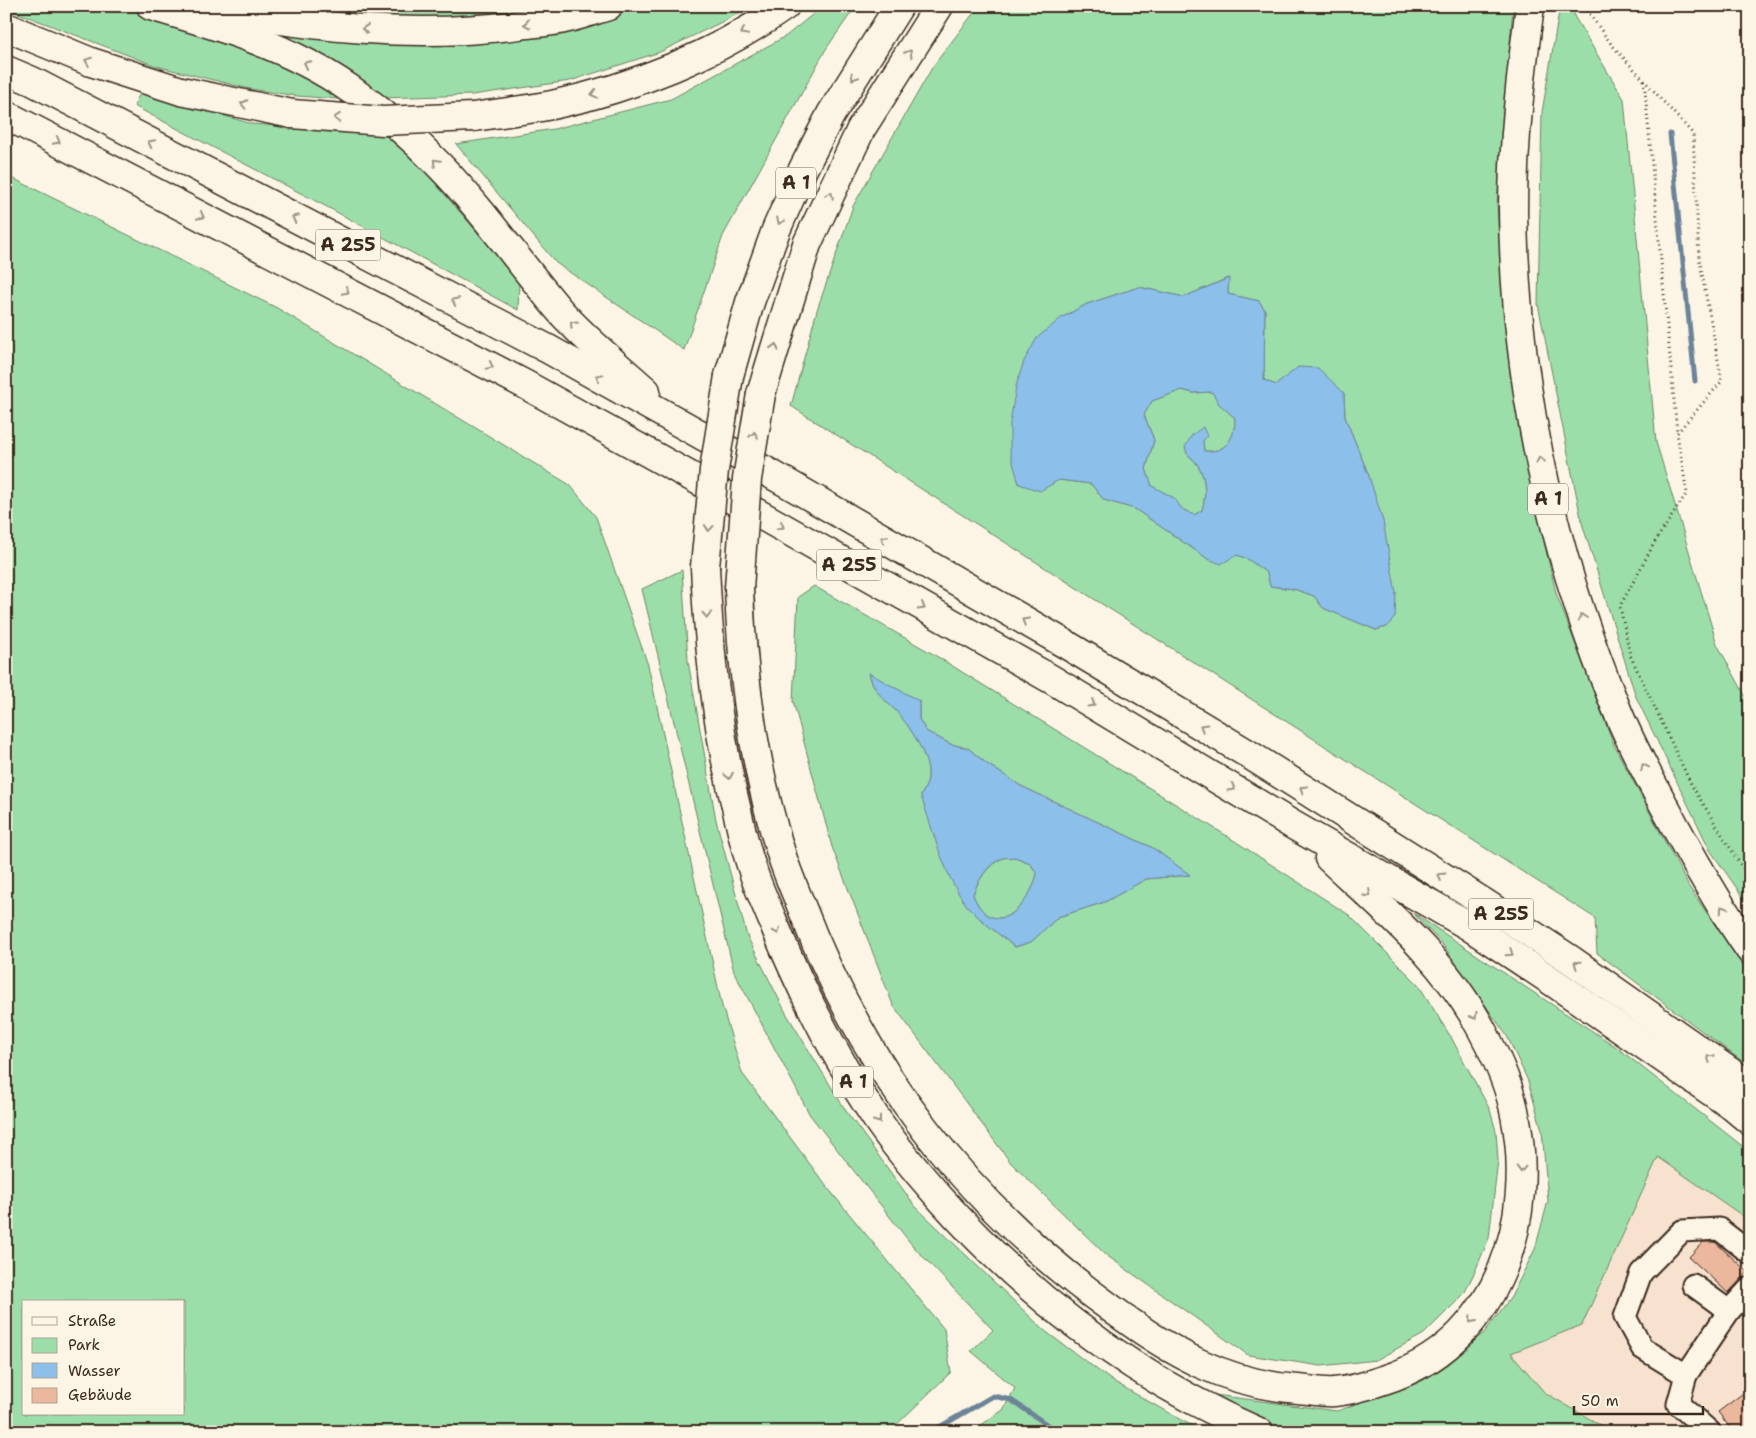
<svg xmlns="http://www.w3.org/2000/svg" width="1756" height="1438" font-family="'Shantell Sans',sans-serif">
  <rect width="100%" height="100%" fill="#fcf5e5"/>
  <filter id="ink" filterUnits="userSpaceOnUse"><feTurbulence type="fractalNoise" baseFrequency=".02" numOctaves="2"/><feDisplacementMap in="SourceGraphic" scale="10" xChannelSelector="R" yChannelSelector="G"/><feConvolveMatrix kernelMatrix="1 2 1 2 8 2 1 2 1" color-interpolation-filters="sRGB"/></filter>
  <g filter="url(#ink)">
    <!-- built -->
    <path fill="#f7e2cf" d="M1658,1157L1750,1221V1432H1612L1544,1392L1511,1353L1582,1325Z"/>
    <!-- green -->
    <g fill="#9cdea9" stroke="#6c8464" fill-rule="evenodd">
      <path d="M6,6H125L131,8L212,31L267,53L351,100L297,96L250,89L156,66L13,11Z"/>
      <path d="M253,6H556L489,17L430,21Z"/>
      <path d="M636,6H749L738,14L660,52L570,81L472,95L383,98L251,26L566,25Z"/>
      <path d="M823,6H856L826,49L723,236L684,350L556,263L456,144L554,129L671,99L786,36Z"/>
      <path d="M979,6H1513L1497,204L1503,305L1523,451L1556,593L1614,745L1689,887L1750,976V1067L1597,953L1595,918L791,406L817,310L853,206L933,66ZM1228,278V294L1259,301L1265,310L1264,380L1276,385L1298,368L1344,393L1345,417L1369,476L1396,593L1387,627L1376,630L1323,608L1314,596L1294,589L1270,586L1267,573L1249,560L1237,555L1208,559L1135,509L1104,500L1091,484L1059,480L1061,318L1087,304L1139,287L1184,297Z"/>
      <path d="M1560,6H1576L1574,16L1624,99L1656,442L1717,644L1750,704V907L1710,850L1636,697L1582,523L1538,304L1542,112Z"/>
      <path d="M141,91L252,124L394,135L519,281L518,310L329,208L134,106Z"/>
      <path d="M6,175L277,308L570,485L596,517L648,665L722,1006L742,1073L827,1187L944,1329L951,1372L889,1432H6ZM24,1302H184V1414H24Z"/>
      <path d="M1182,390L1193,393L1212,392L1220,404L1235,418C1235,439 1226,453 1204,451L1203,441L1187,454C1205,467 1208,490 1202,510L1194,515L1182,509L1174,498L1152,486L1146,469L1154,440L1144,415L1152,401Z"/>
      <path d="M682,570L688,661L716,820L747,936L786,1013L846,1111L915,1206L1045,1331L1111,1380L1181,1420L1205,1432H971L1003,1410L1015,1388L971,1351L993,1330L912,1245L810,1115L734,972L642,589Z"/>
      <path d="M814,586L933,654L1227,836L1349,915L1418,984L1452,1039L1490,1110L1496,1131L1498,1160L1489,1238L1476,1269L1464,1294L1424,1334L1376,1360L1321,1366L1248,1355L1106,1255L1011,1163L893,1005L832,847L793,701L798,597ZM869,674L919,701V719L926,731L950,744L968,748L987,764L1021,786L1153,848L1190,875L1146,879L1105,902L1058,917L1031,942L1015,947L980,919L921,796C923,791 928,784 928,778C931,759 909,724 895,710C884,699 873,690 869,674Z"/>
      <path d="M1015,857L1030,863L1037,874C1029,908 993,942 973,895C977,882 988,864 1003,858C1006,857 1011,858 1015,857Z"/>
      <path d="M1413,913L1615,1046L1750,1152V1221L1658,1157L1582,1325L1511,1353L1544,1392L1612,1432H1290L1215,1395L1337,1411L1423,1380L1484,1333L1511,1297L1535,1249L1548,1201L1542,1130L1528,1081L1507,1036L1443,945Z"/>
    </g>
    <!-- water -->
    <g fill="#8cbfe9" stroke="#6c8398" fill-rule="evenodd">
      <path d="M1229,278L1228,294L1259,301L1265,310L1264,380L1276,385L1298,367L1318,368L1344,393L1345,417L1369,476L1383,521L1396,593L1395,617L1387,627L1376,630L1323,608L1314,596L1294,589L1270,586L1267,573L1249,560L1237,555L1221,564L1208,559L1135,509L1104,500L1091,484L1059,480L1040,491L1019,484L1010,452V423L1016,386L1024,361L1037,338L1061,318L1087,304L1139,287L1184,297ZM1182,390L1193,393L1212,392L1219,404L1235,418C1235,439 1226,453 1204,451L1203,441L1207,436L1203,427L1192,435L1185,447L1187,454C1205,467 1208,489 1202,510L1194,515L1182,509L1174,498L1152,486L1146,469L1154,440L1144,415L1152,401Z"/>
      <path d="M869,673L919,701V719L926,731L950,744L968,748L987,764L1021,786L1153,848L1190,875L1146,879L1105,902L1058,917L1031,942L1015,947C999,934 982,922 968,907C945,879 933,831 921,796C923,791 928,784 928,778C931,759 908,723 895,710C883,699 873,690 869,673ZM1015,857L1030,863L1037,874C1029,908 993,942 973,895C977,882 988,863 1003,858C1006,857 1011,858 1015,857Z"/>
    </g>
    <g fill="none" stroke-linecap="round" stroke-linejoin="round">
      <!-- stream -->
      <g stroke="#6c8398" stroke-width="5">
        <path d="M1670,134L1695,381"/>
        <path d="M931,1432L993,1396L1011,1400L1058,1432"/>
      </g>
    </g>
    <!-- building -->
    <g fill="#ebb79d" stroke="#3b2a1e">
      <path d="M1703,1242H1715L1748,1272L1728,1293L1689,1257Z"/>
      <path d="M1750,1388V1432H1733L1718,1412Z"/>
    </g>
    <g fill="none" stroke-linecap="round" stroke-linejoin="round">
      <defs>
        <g id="minor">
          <path d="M1693,1285L1729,1311L1750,1288"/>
          <path d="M1686,1375L1729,1311"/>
          <path d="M1710,1432L1678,1404L1686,1375L1642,1348L1625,1317L1641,1273L1682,1231L1719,1229L1750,1253"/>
        </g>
        <g id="highway">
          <path d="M151,6C220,26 290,47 350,89C382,111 412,137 439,165C483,210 519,263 560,311C586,340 617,365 646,391"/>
          <path d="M1530,6C1521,74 1513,141 1513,210C1515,384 1551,550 1617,710C1633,750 1655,788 1675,826C1698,868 1722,910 1750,950"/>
          <path d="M207,8C311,27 413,39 519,25C536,23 553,22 568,18C582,15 595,10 608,6"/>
          <path d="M6,27L91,62L181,91L292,114"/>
          <path d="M6,70L32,81L548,349L787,483L1067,645L1245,752L1483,902L1571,960L1750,1086"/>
          <path d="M6,115L526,385L766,518L1051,679L1293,825L1469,926L1556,984L1732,1106L1750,1121"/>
          <path d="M473,117C499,113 526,110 552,105C632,88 718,54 785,6"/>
          <path d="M729,376L750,302L776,230L802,171L831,114L899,6"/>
          <path d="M761,394L807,244L861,129L939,6"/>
          <path d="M705,567C709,651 717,733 738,815C742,833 746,851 752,868C757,885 765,902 772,919C799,986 832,1052 872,1112C892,1143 916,1171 940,1198C1029,1298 1136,1379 1259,1432"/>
          <path d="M739,588C742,677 754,767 781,853C786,870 793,886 800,903C864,1071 966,1204 1112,1309C1170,1352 1225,1384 1298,1389C1310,1390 1323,1393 1334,1392C1355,1390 1375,1383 1395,1376C1500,1336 1536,1218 1515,1115C1510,1086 1497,1058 1483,1032C1446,961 1387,912 1329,858"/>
        </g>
      </defs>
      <!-- minor casing -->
      <use href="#minor" stroke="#3b2a1e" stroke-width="25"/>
      <!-- highway casing -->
      <use href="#highway" stroke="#3b2a1e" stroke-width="31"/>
      <!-- path -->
      <g stroke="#3b2a1e" stroke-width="3" stroke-dasharray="1 4" stroke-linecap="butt">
        <path d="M1584,6L1611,44L1693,134L1699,258L1722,381L1677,433L1687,493L1656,540L1620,606L1630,655L1692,786L1750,880"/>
        <path d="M1644,80L1677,432"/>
      </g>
      <!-- minor -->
      <use href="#minor" stroke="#fcf5e5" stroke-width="21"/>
      <!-- highway -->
      <use href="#highway" stroke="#fcf5e5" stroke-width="28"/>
      <defs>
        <g id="highway-bridge">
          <path d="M292,114L383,121L473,117"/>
          <path d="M705,567L714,470L729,376"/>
          <path d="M739,588L747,479L761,394"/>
        </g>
      </defs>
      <!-- highway-bridge casing -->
      <use href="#highway-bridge" stroke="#3b2a1e" stroke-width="31" stroke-linecap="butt"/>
      <!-- highway-bridge -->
      <use href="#highway-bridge" stroke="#fcf5e5" stroke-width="28"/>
    </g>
    <!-- one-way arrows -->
    <defs><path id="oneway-chevron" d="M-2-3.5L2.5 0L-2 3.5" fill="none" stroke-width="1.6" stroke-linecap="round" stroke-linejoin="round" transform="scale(1.25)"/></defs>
    <g stroke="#9c9082">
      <use href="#oneway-chevron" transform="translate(527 24) rotate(172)"/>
      <use href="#oneway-chevron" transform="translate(365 29) rotate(-176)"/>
      <use href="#oneway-chevron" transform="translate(744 32) rotate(152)"/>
      <use href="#oneway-chevron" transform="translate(909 53) rotate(-58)"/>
      <use href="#oneway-chevron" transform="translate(88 61) rotate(-159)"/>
      <use href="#oneway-chevron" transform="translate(307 64) rotate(-152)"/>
      <use href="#oneway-chevron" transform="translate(854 77) rotate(122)"/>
      <use href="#oneway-chevron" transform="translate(594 94) rotate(165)"/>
      <use href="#oneway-chevron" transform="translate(244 104) rotate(-168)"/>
      <use href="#oneway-chevron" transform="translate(337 118) rotate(-176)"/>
      <use href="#oneway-chevron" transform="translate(57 141) rotate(28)"/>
      <use href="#oneway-chevron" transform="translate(151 143) rotate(-153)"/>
      <use href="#oneway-chevron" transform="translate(436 162) rotate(-135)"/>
      <use href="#oneway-chevron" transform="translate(830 195) rotate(-65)"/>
      <use href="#oneway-chevron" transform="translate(201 216) rotate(28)"/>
      <use href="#oneway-chevron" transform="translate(295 218) rotate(-153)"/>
      <use href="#oneway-chevron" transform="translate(780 221) rotate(114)"/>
      <use href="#oneway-chevron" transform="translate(346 291) rotate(28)"/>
      <use href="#oneway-chevron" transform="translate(455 301) rotate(-153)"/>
      <use href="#oneway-chevron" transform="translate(573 324) rotate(-134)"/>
      <use href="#oneway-chevron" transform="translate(775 347) rotate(-73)"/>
      <use href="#oneway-chevron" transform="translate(490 366) rotate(28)"/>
      <use href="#oneway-chevron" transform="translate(599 377) rotate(-151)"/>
      <use href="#oneway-chevron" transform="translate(754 435) rotate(-81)"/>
      <use href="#oneway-chevron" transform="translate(1540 460) rotate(-102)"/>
      <use href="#oneway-chevron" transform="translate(781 526) rotate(30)"/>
      <use href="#oneway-chevron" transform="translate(709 528) rotate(95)"/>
      <use href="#oneway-chevron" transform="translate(884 539) rotate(-150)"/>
      <use href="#oneway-chevron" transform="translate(922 607) rotate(30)"/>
      <use href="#oneway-chevron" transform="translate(707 615) rotate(87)"/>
      <use href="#oneway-chevron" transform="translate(1582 617) rotate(-108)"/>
      <use href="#oneway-chevron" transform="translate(1025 621) rotate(-150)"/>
      <use href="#oneway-chevron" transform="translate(1092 704) rotate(31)"/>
      <use href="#oneway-chevron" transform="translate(1203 727) rotate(-149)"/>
      <use href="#oneway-chevron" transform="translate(1644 767) rotate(-116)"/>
      <use href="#oneway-chevron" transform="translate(729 776) rotate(79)"/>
      <use href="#oneway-chevron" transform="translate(1232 788) rotate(31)"/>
      <use href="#oneway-chevron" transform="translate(1303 789) rotate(-148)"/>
      <use href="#oneway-chevron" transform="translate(1441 876) rotate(-148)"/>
      <use href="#oneway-chevron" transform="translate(1368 894) rotate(43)"/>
      <use href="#oneway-chevron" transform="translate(1723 909) rotate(-123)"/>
      <use href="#oneway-chevron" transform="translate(777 931) rotate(68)"/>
      <use href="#oneway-chevron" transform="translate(1510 953) rotate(34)"/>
      <use href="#oneway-chevron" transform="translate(1577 964) rotate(-145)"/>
      <use href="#oneway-chevron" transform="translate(1474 1016) rotate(60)"/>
      <use href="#oneway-chevron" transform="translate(1710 1058) rotate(-145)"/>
      <use href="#oneway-chevron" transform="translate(878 1120) rotate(54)"/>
      <use href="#oneway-chevron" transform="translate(1521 1169) rotate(92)"/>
      <use href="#oneway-chevron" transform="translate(1472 1320) rotate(131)"/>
    </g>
  </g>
  <g text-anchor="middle" stroke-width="4" stroke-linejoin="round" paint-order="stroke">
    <!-- shield labels -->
    <g fill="#fcf5e5" stroke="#75675a" stroke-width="1">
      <rect x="776" y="167.5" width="40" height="31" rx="4"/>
      <rect x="315.5" y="229.5" width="65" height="31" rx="4"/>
      <rect x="1528" y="483.5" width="40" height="31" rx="4"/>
      <rect x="816.5" y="549.5" width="65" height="31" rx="4"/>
      <rect x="1468.5" y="898.5" width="65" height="31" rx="4"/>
      <rect x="833" y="1066.5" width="40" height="31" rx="4"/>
    </g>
    <g font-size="18" font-weight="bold" fill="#3b2a1e">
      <text x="796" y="189">A 1</text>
      <text x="348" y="251">A 255</text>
      <text x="1548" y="505">A 1</text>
      <text x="849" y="571">A 255</text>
      <text x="1501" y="920">A 255</text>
      <text x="853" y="1088">A 1</text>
    </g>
  </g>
  <!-- margin -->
  <rect width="1756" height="1438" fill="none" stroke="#fcf5e5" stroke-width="25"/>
  <rect x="12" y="12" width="1731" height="1413" fill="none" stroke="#3b2a1e" stroke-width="2" filter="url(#ink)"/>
  <!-- legend -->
  <rect x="22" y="1300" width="162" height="115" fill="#fcf5e5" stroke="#afa495"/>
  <rect x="32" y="1317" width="25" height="8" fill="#fcf5e5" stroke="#afa495"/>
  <text x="68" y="1326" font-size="15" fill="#3b2a1e">Straße</text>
  <rect x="32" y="1338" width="25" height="15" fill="#9cdea9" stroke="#afa495"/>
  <text x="68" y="1350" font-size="15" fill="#3b2a1e">Park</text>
  <rect x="32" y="1363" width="25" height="15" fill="#8cbfe9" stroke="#afa495"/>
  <text x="68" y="1376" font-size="15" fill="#3b2a1e">Wasser</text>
  <rect x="32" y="1388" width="25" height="15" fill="#ebb79d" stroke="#afa495"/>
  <text x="68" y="1400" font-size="15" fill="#3b2a1e">Gebäude</text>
  <!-- scale -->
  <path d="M1574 1406v8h129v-8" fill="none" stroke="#3b2a1e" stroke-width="2.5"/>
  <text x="1581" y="1406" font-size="15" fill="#3b2a1e" stroke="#fcf5e5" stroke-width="4" paint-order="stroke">50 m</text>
</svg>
